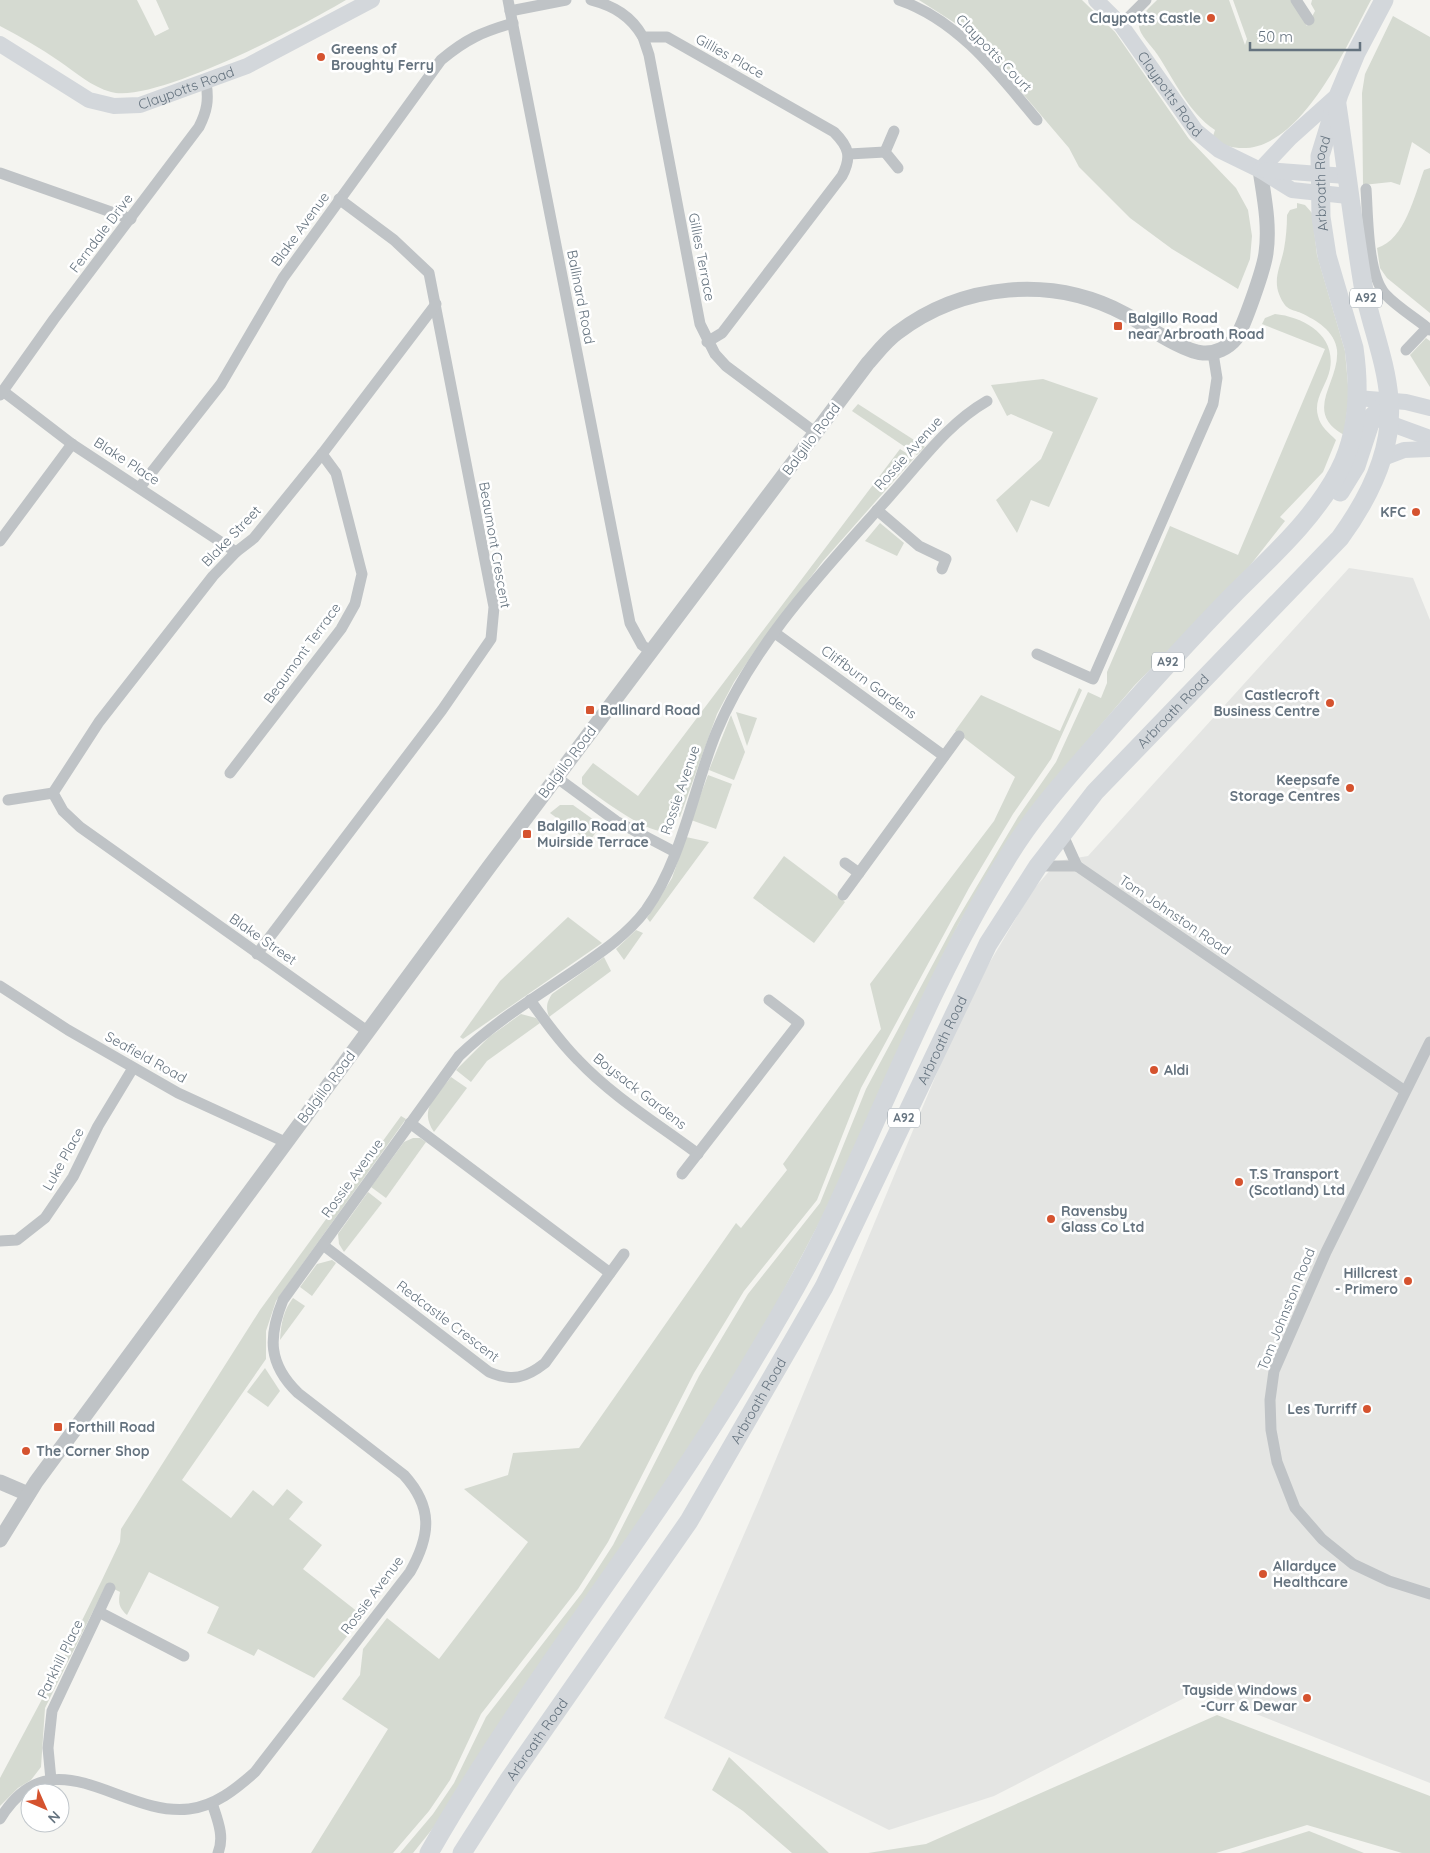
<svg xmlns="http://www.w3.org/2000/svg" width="1430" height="1853" font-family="Quicksand,sans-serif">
  <rect width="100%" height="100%" fill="#f4f4f0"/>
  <!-- built -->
  <path fill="#e4e5e3" d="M1349,568L1413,578L1430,620V1783L1198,1691L994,1796L889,1830L664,1718L759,1500L951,1039L987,967L1032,891L1058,861L1088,856Z"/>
  <!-- green -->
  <g fill="#d5dad1">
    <path d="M0,0H137L155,36L169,29L156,0H346C304,25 155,104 111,92C92,87 75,72 59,61C40,48 21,37 0,26Z"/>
    <path d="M919,0H1082L1115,32L1189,139L1236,188L1248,210L1252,236L1250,259L1238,289L1172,249L1130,218L1079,167L1069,148L1006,74L958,25Z"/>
    <path d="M1157,0H1229L1245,45L1247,39L1233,0H1291L1307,26L1315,11L1311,4L1312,0H1371C1344,50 1288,184 1212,139L1215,130C1188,112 1175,81 1157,54C1152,46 1139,35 1139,25C1139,16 1151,6 1157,0Z"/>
    <path d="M1393,16L1430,37V154L1412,142L1400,185L1391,182L1363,185L1362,93L1365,74Z"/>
    <path d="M1430,168V313L1387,278L1380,268L1377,248C1405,240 1415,194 1424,170Z"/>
    <path d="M1297,203L1305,205L1312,213L1317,255L1345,351L1349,396L1344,435C1302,411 1340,383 1337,350C1335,331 1316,320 1301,313C1297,311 1290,310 1287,307C1284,305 1280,297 1279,294C1273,278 1281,265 1284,249C1286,238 1287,226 1287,215L1290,210L1297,208Z"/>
    <path d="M1275,314C1304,317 1336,335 1330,369C1327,385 1313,399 1318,416C1320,426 1329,433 1336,440L1323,472L1280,517L1285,521L1241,577L1134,686L1048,787L1003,850L958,925L827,1208L750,1354L668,1487L442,1817L413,1853H400L433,1814L454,1783L486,1717L582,1593L613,1545L699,1376L748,1294L820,1203L866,1089L955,923L1018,817L1056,762L1088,692L1101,698L1107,683V672L1170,526L1238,555L1325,349L1262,324L1265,318Z"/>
    <path d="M1426,338L1430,341V387L1410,355Z"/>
    <path d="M1043,379L1098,398L1049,507L1031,500L1017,533L996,500L1041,459L1053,432L1011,414L1007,416L991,385Z"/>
    <path d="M858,404L925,447L917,455L852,411Z"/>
    <path d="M900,449L914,458L823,561L756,649L734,682L717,714L680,817L676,816C674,821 672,829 666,831C651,836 594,795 582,784V777L593,763L638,796Z"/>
    <path d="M880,523L904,543L897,556L865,541Z"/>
    <path d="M1079,688L1082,690L1051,759L1013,814L969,888L861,1088L817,1200L744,1291L694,1373L608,1542L578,1589L481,1714L450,1780L429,1811L393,1853H311L388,1729L342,1699L360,1675L363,1649L387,1618L439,1659L528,1542L464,1489L508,1475L513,1453L579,1448L736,1223L741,1228L787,1170L783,1164L881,1029L870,984L994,821L1015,777L955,731L981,695L1060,731Z"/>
    <path d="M736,712L757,718L747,746Z"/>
    <path d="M731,715L745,752L734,780L709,770Z"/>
    <path d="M708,775L732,784L716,829L691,820Z"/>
    <path d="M560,805H573L601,825L589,842L550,813Z"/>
    <path d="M686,837L709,842L650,922L647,918L672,878Z"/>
    <path d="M784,856L845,902L814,943L753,898Z"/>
    <path d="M568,917L602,943L463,1039L460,1037L500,981Z"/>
    <path d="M636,930L643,933L624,960L616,949Z"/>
    <path d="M604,957L611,971L549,1017C546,1008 546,1003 552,994Z"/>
    <path d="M521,1014L536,1018L540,1023L487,1061L471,1082L456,1070L489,1037Z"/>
    <path d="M451,1077L467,1088L434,1132C418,1108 437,1096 451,1077Z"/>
    <path d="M401,1116L406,1119L276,1301L266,1331V1359L182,1480L231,1518L253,1490L273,1506L287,1489L303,1502L289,1519L322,1545L303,1569L363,1616L314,1678L258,1649L254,1656L207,1633L219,1607L149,1572L127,1615C119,1608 118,1603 120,1592L106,1585L45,1708L41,1767L31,1780L18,1788L0,1806V1778L57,1671L101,1582L120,1542L121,1529L260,1310Z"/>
    <path d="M413,1138H420L426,1142L386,1198L371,1187L404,1142Z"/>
    <path d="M368,1192L382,1203L344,1252L339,1244L338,1234Z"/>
    <path d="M332,1260L336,1263L312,1296L300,1287L317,1264Z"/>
    <path d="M293,1298L305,1306L280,1340C281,1324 283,1311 293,1298Z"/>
    <path d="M265,1368L280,1391L268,1407L247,1392Z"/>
    <path d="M1217,1715L1430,1796V1853H1402L1307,1825L1216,1853H868L926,1844Z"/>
    <path d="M729,1757L829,1853H792L743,1811L712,1790Z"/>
    <path d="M1309,1831L1364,1853H1240Z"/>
  </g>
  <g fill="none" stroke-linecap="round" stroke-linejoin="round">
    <!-- minor -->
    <g stroke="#bfc3c6" stroke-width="11">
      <path d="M508,0L630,623L642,645L651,652"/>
      <path d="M591,0C614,6 631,16 643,37H667L834,132C849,147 852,157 842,176L722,333L707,342"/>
      <path d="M899,0C958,20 998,73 1037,120"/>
      <path d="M1296,0L1309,20"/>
      <path d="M510,11L566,0"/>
      <path d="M1121,25L1146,0"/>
      <path d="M643,37L649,55L700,324L715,354L726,366L816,433"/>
      <path d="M894,131L885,152L898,168"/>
      <path d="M849,154L885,152"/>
      <path d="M0,173L131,219"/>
      <path d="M1366,189C1368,216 1367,273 1385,294C1398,308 1416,318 1430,330"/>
      <path d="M1406,350L1427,328"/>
      <path d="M3,391L72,444L236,552"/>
      <path d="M0,395L54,319L199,127C207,111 209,100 206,83"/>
      <path d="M140,487L221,384L283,278L441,60C466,39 482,32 513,23"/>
      <path d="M877,510L919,546L946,559L942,569"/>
      <path d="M0,541L72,444"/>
      <path d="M775,633L944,756"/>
      <path d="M1037,654L1093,679L1213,404L1217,378L1213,353"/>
      <path d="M230,773L341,629L355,604L362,574L336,473L322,454"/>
      <path d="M556,777L616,821L675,852"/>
      <path d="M8,800L53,793"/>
      <path d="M1062,833L1077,866L1405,1091"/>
      <path d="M845,863L859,873"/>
      <path d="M1038,866H1077"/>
      <path d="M843,895L959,736"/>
      <path d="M257,954L442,710L491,639L494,607L429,273L394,240L339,199"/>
      <path d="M0,986L68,1030L178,1093L285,1142"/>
      <path d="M530,1000C545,1021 560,1042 578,1060C613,1097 658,1124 698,1154"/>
      <path d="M367,1031L80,827L63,811L53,793L99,722L213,576L236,552L254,538L322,454L436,304"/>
      <path d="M1430,1042L1326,1252L1274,1371L1270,1400L1271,1430L1277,1462L1295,1508L1322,1539L1353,1564L1389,1581L1430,1594"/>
      <path d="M410,1123L610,1273"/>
      <path d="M682,1174L799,1023L769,1000"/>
      <path d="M0,1241L17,1240L45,1218L73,1177L98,1126L133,1068"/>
      <path d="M323,1245L489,1372C512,1382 526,1378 545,1363L624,1254"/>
      <path d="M99,1612L184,1656"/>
      <path d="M51,1780L48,1748L52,1711L110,1588"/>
      <path d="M212,1803C217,1819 225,1836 218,1853"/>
      <path d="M0,1819C53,1732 120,1817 189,1809C215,1806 236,1789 255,1772L410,1572C431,1535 433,1507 404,1475L298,1393C268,1364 268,1337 283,1300L459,1056C493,1023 534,998 574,971C600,953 626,936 646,910C682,860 693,790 716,733C753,643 825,569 889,497C920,463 947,424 987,401"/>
    </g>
    <!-- tertiary -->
    <g stroke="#bfc3c6" stroke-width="15">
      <path d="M0,1482L28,1494"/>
      <path d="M0,1540L36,1482L489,867L868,363C877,353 886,341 897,333C963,283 1052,275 1125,314C1144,324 1183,352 1203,353C1215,354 1228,348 1236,338C1244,326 1264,269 1266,253C1270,225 1264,197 1260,170"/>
    </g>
    <!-- secondary -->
    <g stroke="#d3d7db" stroke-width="16">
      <path id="s1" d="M1096,0L1121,25L1196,131L1219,150L1260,170L1292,190L1348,196"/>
      <path id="s2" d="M0,44L89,100L114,106L140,105L247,66L372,0"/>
      <path d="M1260,170L1290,138L1339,94"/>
      <path d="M1265,170L1346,176"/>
      <path d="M1357,398L1406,402L1430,408"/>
      <path d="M1378,419L1430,438"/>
      <path d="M1383,458L1404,450L1430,449"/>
    </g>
    <!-- primary -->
    <g stroke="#d3d7db" stroke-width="19">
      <path d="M1340,492L1356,466L1372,417L1390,400"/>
      <path id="s3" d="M429,1853C527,1681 655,1528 755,1357C781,1314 807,1269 829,1223C886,1102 935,975 1006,860C1035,811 1075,769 1112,726C1152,681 1192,637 1234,594C1271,557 1314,519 1339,471C1358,434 1360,389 1354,348L1327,256L1321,217L1320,156L1339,94L1356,53L1384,0"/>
      <path id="s4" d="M462,1853L508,1781L689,1521L824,1287L988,944L1038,866L1095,792L1340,538C1369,498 1394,450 1389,399C1386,360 1370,323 1363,285C1353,225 1346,165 1337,105"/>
    </g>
  </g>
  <!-- markers -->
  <g fill="#d5532f" stroke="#fff" stroke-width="2">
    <circle cx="1211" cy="18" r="5"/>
    <circle cx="321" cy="57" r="5"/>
    <rect x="1113" y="321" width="10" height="10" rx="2.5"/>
    <circle cx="1416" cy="512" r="5"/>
    <circle cx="1330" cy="703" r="5"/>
    <rect x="585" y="705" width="10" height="10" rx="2.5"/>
    <circle cx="1350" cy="788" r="5"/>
    <rect x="522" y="829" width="10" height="10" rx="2.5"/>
    <circle cx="1154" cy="1070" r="5"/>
    <circle cx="1239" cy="1182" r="5"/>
    <circle cx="1051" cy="1219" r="5"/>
    <circle cx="1408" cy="1281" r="5"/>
    <circle cx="1367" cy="1409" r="5"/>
    <rect x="53" y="1422" width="10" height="10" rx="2.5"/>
    <circle cx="26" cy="1451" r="5"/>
    <circle cx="1263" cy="1574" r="5"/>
    <circle cx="1307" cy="1698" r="5"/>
  </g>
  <g text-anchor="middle" stroke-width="5" stroke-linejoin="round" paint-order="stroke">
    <!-- shield labels -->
    <g fill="#fff" stroke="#939da5" stroke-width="1">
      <rect x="1350" y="288.5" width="32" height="19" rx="4"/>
      <rect x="1152" y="652.5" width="32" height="19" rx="4"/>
      <rect x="888" y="1108.5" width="32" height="19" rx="4"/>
    </g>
    <g font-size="12" font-weight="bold" fill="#65737f">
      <text x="1366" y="302">A92</text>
      <text x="1168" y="666">A92</text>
      <text x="904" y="1122">A92</text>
    </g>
    <!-- poi labels -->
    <g font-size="14" font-weight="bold" fill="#65737f" stroke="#fff" text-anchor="start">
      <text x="1201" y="23" text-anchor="end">Claypotts Castle</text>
      <text x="331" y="54">Greens of<tspan x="331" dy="16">Broughty Ferry</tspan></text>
      <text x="1128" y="323">Balgillo Road<tspan x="1128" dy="16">near Arbroath Road</tspan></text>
      <text x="1406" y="517" text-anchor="end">KFC</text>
      <text x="1320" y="700" text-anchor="end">Castlecroft<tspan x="1320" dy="16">Business Centre</tspan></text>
      <text x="600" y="715">Ballinard Road</text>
      <text x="1340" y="785" text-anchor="end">Keepsafe<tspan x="1340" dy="16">Storage Centres</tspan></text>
      <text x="537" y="831">Balgillo Road at<tspan x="537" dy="16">Muirside Terrace</tspan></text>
      <text x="1164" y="1075">Aldi</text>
      <text x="1249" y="1179">T.S Transport<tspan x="1249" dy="16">(Scotland) Ltd</tspan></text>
      <text x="1061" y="1216">Ravensby<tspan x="1061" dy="16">Glass Co Ltd</tspan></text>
      <text x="1398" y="1278" text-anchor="end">Hillcrest<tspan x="1398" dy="16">- Primero</tspan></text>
      <text x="1357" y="1414" text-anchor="end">Les Turriff</text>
      <text x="68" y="1432">Forthill Road</text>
      <text x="36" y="1456">The Corner Shop</text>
      <text x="1273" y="1571">Allardyce<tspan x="1273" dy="16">Healthcare</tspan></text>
      <text x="1297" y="1695" text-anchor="end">Tayside Windows<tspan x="1297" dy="16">-Curr &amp; Dewar</tspan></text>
    </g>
    <!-- street labels -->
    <g font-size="14" fill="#65737f" stroke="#fff">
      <text transform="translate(994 53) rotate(46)" y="5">Claypotts Court</text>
      <text transform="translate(730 56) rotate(29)" y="5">Gillies Place</text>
      <text dy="5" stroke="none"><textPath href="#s2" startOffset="206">Claypotts Road</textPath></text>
      <text dy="5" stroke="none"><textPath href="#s1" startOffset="120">Claypotts Road</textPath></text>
      <text dy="5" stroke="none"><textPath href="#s3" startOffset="1959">Arbroath Road</textPath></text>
      <text transform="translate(300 229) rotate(-54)" y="5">Blake Avenue</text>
      <text transform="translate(101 233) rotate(-53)" y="5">Ferndale Drive</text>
      <text transform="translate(702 257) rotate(79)" y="5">Gillies Terrace</text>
      <text transform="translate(581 297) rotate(79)" y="5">Ballinard Road</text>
      <text transform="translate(811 439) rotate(-53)" y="5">Balgillo Road</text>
      <text transform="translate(908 453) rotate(-48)" y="5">Rossie Avenue</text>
      <text transform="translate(127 461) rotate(33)" y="5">Blake Place</text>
      <text transform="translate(231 536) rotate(-46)" y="5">Blake Street</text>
      <text transform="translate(495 545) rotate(80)" y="5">Beaumont Crescent</text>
      <text transform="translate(302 653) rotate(-54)" y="5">Beaumont Terrace</text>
      <text transform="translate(869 682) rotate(36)" y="5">Cliffburn Gardens</text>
      <text dy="5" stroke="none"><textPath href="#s4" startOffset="1351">Arbroath Road</textPath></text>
      <text transform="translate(567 762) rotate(-53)" y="5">Balgillo Road</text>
      <text transform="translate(680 790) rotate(-71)" y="5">Rossie Avenue</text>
      <text transform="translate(1175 915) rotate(34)" y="5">Tom Johnston Road</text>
      <text transform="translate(263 939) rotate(35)" y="5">Blake Street</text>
      <text dy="5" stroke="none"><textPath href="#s4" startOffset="946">Arbroath Road</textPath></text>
      <text transform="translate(146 1057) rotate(29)" y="5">Seafield Road</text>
      <text transform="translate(326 1087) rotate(-53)" y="5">Balgillo Road</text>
      <text transform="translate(640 1091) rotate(38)" y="5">Boysack Gardens</text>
      <text transform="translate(63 1159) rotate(-61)" y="5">Luke Place</text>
      <text transform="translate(352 1178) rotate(-54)" y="5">Rossie Avenue</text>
      <text transform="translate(1286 1309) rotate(-68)" y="5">Tom Johnston Road</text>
      <text transform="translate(448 1321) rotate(37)" y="5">Redcastle Crescent</text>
      <text dy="5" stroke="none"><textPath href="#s4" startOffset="541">Arbroath Road</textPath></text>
      <text transform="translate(372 1595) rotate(-53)" y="5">Rossie Avenue</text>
      <text transform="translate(60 1659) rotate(-64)" y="5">Parkhill Place</text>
      <text dy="5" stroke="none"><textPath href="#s4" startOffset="136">Arbroath Road</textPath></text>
    </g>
  </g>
  <!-- north arrow -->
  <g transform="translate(45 1808) rotate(135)"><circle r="24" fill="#ffffff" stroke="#c1c7cc"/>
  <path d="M0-4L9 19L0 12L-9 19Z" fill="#d5532f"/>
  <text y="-8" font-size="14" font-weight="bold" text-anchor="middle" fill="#65737f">N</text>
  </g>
  <!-- scale -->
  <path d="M1250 42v8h110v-8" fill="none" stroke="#65737f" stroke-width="2.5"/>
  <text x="1258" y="42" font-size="15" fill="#65737f" stroke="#ffffff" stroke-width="4" paint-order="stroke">50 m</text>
</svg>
